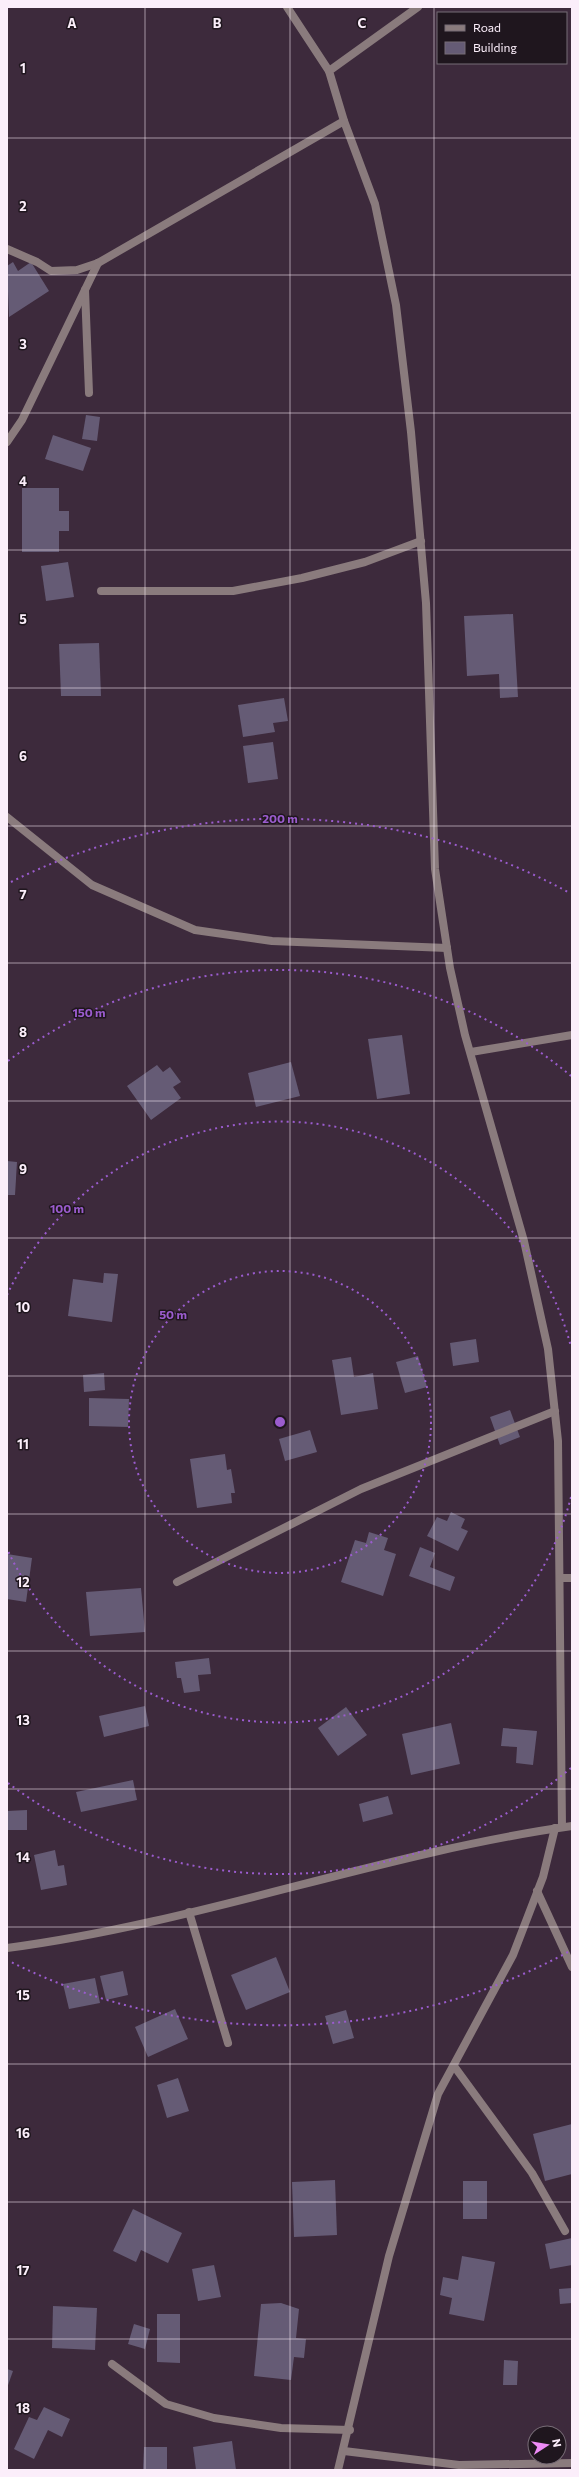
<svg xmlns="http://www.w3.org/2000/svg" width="579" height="2477" font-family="Commissioner,sans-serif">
  <rect width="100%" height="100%" fill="#3d2a3c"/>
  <!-- building -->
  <g fill="#655b75">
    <path d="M13,262L18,271L31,262L49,291L9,317L7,266Z"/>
    <path d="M86,415L100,417L97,441L82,439Z"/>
    <path d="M53,435L91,448L83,471L45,459Z"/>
    <path d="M22,488H59V511H69V531H59V552H22Z"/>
    <path d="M68,562L74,597L46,601L41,566Z"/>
    <path d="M513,614L518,697L500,698L499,674L467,676L464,616Z"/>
    <path d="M99,643L101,696H61L59,644Z"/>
    <path d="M284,698L288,721L273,723L275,732L243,737L238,705Z"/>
    <path d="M273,742L278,779L248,783L243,746Z"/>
    <path d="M402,1035L410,1094L377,1099L368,1039Z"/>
    <path d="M291,1062L300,1096L256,1107L248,1073Z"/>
    <path d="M157,1065L163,1072L170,1067L181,1082L173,1087L181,1098L151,1120L127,1086Z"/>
    <path d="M7,1161L17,1162L15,1195H7Z"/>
    <path d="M104,1273L118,1274L112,1322L68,1316L73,1279L103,1283Z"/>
    <path d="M476,1339L479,1362L453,1366L450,1343Z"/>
    <path d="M418,1356L427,1387L405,1393L396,1362Z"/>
    <path d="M351,1357L354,1377L373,1373L378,1409L341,1415L332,1360Z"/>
    <path d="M104,1373L105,1390L84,1392L83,1375Z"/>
    <path d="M89,1398L129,1399L128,1427L89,1426Z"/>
    <path d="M510,1410L520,1437L500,1445L490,1417Z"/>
    <path d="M310,1430L317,1452L285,1461L279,1439Z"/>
    <path d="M225,1454L227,1470L231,1469L235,1493H231L232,1503L197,1508L190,1459Z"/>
    <path d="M451,1512L465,1519L461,1528L468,1531L458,1551L427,1536L437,1517L447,1521Z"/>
    <path d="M369,1532L388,1538L384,1550L396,1554L383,1596L341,1582L355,1540L366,1543Z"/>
    <path d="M420,1547L435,1553L430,1567L455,1577L450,1591L409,1576Z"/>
    <path d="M7,1554L32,1558L26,1602L7,1599Z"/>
    <path d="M141,1588L145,1632L90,1636L86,1592Z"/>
    <path d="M209,1658L211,1674L198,1675L200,1691L184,1693L181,1678H177L175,1662Z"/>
    <path d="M145,1706L149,1726L104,1737L99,1716Z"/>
    <path d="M346,1707L367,1735L338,1756L318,1728Z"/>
    <path d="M451,1723L460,1764L411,1775L402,1734Z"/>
    <path d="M503,1728L537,1731L533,1765L516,1763L517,1747L501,1746Z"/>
    <path d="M133,1780L137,1800L81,1812L76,1792Z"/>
    <path d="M388,1796L393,1814L363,1822L359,1804Z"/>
    <path d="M27,1810V1830H7V1811Z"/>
    <path d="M55,1850L58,1866L64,1865L67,1885L41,1890L34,1855Z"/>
    <path d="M276,1957L290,1992L246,2010L231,1975Z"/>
    <path d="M123,1971L128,1995L106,2000L100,1976Z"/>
    <path d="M95,1978L100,2003L69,2009L63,1984Z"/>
    <path d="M175,2009L188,2039L148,2057L135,2027Z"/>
    <path d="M346,2010L354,2038L333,2044L325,2016Z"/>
    <path d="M178,2078L189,2111L167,2118L157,2085Z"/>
    <path d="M572,2124V2174L545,2181L533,2134Z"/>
    <path d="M335,2180L337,2235L294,2237L292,2182Z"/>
    <rect x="463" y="2181" width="24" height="38"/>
    <path d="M133,2209L182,2233L168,2263L141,2250L136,2262L113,2251Z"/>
    <path d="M572,2238V2265L550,2269L545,2244Z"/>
    <path d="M462,2256L495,2262L484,2321L449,2314L452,2298L440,2295L443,2277L458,2280Z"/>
    <path d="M214,2265L221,2297L198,2301L192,2269Z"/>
    <path d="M572,2288V2303L560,2304L559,2289Z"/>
    <path d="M281,2303L299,2309L296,2338L306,2339L304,2358L294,2357L291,2380L254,2376L261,2304Z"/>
    <path d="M53,2306L97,2308L95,2350L52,2348Z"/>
    <path d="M157,2314H180V2363L157,2362Z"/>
    <path d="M134,2324L150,2329L145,2349L128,2344Z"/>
    <path d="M504,2360L518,2361L517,2385H503Z"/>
    <path d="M7,2369L13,2371L7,2388Z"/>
    <path d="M44,2407L70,2419L62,2437L48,2430L34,2459L14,2449L29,2417L37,2420Z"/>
    <path d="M232,2441L236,2470H196L193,2447Z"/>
    <path d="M144,2447H167V2470H143Z"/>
  </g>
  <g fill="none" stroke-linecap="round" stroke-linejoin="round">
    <!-- service -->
    <g stroke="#8a7b7d" stroke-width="8">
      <path d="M85,290L89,393"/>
      <path d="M471,1052L572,1035"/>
      <path d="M189,1912L228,2043"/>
    </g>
    <!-- minor -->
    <g stroke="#8a7b7d" stroke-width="8">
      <path d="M287,7L329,71"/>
      <path d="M344,121L375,204L396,305L411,432L426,603L435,869L450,968L465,1035L524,1241L548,1349L558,1441L562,1827"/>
      <path d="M7,249L37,262L51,271L77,270L98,263L344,121L329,71L418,7"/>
      <path d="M7,442L22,420L98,263"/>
      <path d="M101,591H233L302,578L365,562L421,541"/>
      <path d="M7,817L92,885L195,930L272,941L447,948"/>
      <path d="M560,1578H572"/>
      <path d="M177,1582L361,1489L555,1411"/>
      <path d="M537,1891L572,1967"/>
      <path d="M7,1948C198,1923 381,1853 572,1826"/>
      <path d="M454,2066L532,2173L565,2231"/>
      <path d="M112,2364L166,2404L214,2418L281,2428L350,2430"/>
      <path d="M344,2451L459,2465L572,2463"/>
      <path d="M338,2470L389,2256L438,2094L513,1955L543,1877L555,1828"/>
    </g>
  </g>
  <!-- grid -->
  <path fill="none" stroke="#fbeefa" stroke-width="1" stroke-opacity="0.55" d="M145,7V2470M290,7V2470M434,7V2470M7,138H572M7,275H572M7,413H572M7,550H572M7,688H572M7,826H572M7,963H572M7,1101H572M7,1238H572M7,1376H572M7,1514H572M7,1651H572M7,1789H572M7,1927H572M7,2064H572M7,2202H572M7,2339H572"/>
  <!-- distance rings -->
  <g fill="none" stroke="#9b5cce" stroke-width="2" stroke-dasharray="2 4">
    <circle cx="280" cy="1422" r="151"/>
    <path d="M571 1497A301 301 0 0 1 7 1549M7 1295A301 301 0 0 1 571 1347"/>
    <path d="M571 1768A452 452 0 0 1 8 1783M8 1061A452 452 0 0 1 571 1076"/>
    <path d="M568 1952A603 603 0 0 1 11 1962M11 882A603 603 0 0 1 568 892"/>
  </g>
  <g font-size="13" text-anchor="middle" font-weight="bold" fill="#fbeefa" stroke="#1f161e" stroke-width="3" stroke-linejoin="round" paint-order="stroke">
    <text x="72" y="28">A</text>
    <text x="217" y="28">B</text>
    <text x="362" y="28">C</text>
    <text x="23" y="73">1</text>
    <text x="23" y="211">2</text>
    <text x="23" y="349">3</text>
    <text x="23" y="486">4</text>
    <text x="23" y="624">5</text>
    <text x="23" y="761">6</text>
    <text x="23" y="899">7</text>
    <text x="23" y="1037">8</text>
    <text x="23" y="1174">9</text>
    <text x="23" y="1312">10</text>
    <text x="23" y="1449">11</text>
    <text x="23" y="1587">12</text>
    <text x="23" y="1725">13</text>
    <text x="23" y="1862">14</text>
    <text x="23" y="2000">15</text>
    <text x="23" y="2138">16</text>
    <text x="23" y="2275">17</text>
    <text x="23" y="2413">18</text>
  </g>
  <circle cx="280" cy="1422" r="6" fill="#9b5cce" stroke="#1f161e" stroke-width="2"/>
  <g font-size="12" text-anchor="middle" font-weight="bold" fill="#9b5cce" stroke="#1f161e" stroke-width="3" stroke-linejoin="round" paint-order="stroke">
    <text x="280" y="823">200 m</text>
    <text x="89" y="1017">150 m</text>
    <text x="67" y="1213">100 m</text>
    <text x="173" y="1319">50 m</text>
  </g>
  <!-- border -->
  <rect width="579" height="2477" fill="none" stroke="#fbeefa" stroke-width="16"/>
  <!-- legend -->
  <rect x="437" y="12" width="130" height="52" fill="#1f161e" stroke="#776c76"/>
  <rect x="445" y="25" width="20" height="6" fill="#8a7b7d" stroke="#776c76"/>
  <text x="473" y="32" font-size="12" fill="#fbeefa">Road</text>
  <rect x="445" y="42" width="20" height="12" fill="#655b75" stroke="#776c76"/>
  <text x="473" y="52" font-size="12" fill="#fbeefa">Building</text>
  <!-- north arrow -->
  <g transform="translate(547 2445) rotate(78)"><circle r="19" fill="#1f161e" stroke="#776c76"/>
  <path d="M0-3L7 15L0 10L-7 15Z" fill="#ee8bf7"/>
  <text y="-6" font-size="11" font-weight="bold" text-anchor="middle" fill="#fbeefa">N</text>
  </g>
</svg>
